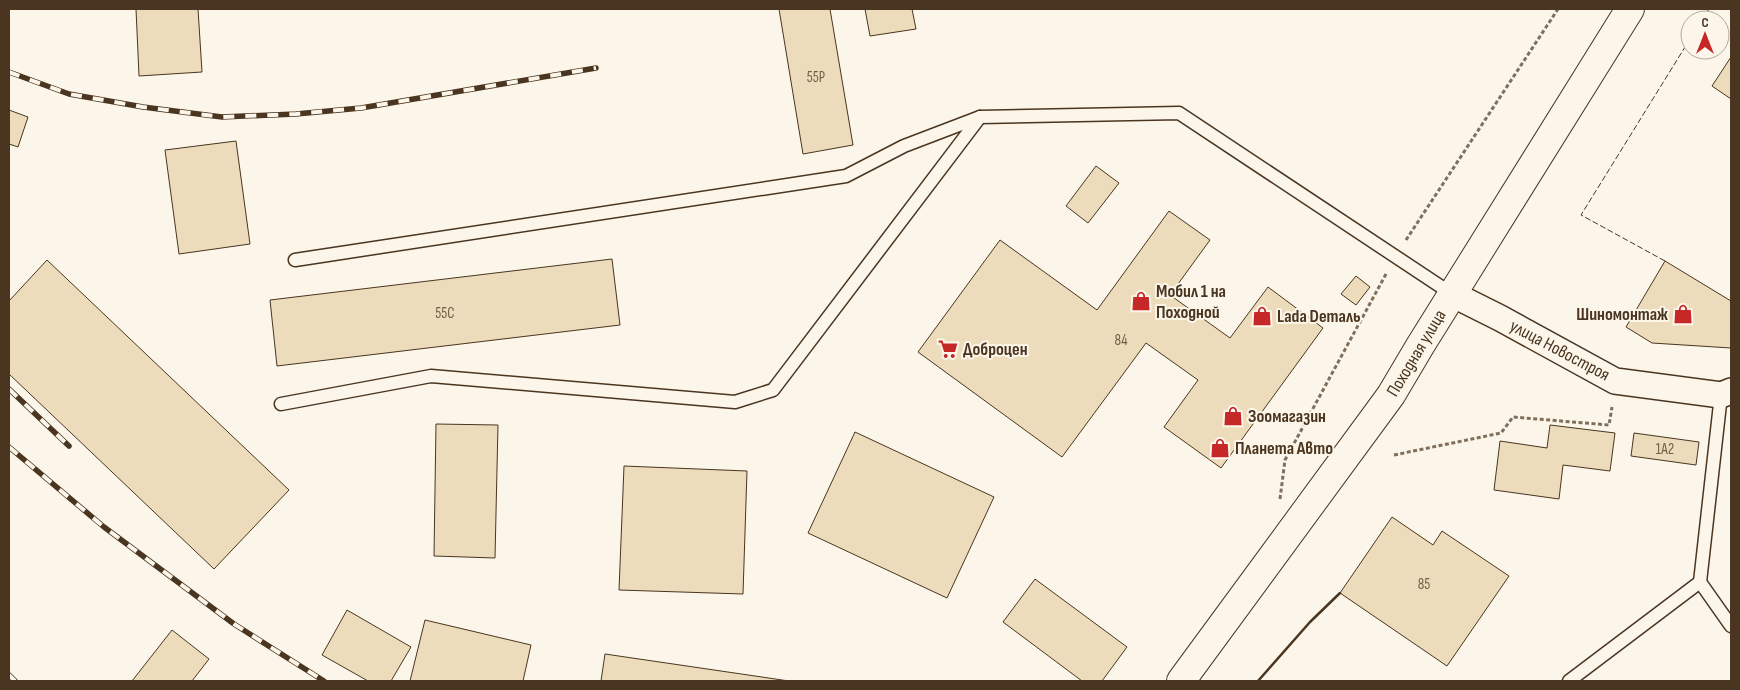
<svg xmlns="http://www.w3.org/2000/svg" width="1740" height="690" font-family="'Sofia Sans Condensed',sans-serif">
  <rect width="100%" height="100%" fill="#fbf6e9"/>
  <!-- building -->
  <g fill="#ecdcbc" stroke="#4a3520">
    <path d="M136,9H198L202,72L139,76Z"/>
    <path d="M779,9H830L853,145L803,154Z"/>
    <path d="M865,9H912L916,29L870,36Z"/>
    <path d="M1731,57V99L1712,86Z"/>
    <path d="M9,110L28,117L18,147L9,144Z"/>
    <path d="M236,141L250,244L179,254L165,150Z"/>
    <path d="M1096,166L1119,183L1088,223L1066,206Z"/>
    <path d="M1169,211L1210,240L1170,295L1230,338L1268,287L1323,328L1221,468L1164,427L1198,380L1146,343L1062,457L918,352L1000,240L1097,310Z"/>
    <path d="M612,259L620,325L277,366L270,300Z"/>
    <path d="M47,260L289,490L214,569L9,374V301Z"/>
    <path d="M1665,261L1731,301V348L1652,343L1626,327Z"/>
    <path d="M1356,276L1370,287L1356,305L1341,294Z"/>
    <path d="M436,424L498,425L495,558L434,556Z"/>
    <path d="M1550,425L1615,433L1610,471L1563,465L1559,499L1494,490L1500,441L1547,448Z"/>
    <path d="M855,432L994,497L947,598L808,533Z"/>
    <path d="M1634,433L1699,442L1696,465L1631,456Z"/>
    <path d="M624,466L747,471L743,594L619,590Z"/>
    <path d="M1392,517L1433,545L1442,531L1509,576L1447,666L1340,593Z"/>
    <path d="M1035,579L1127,647L1102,681H1082L1003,622Z"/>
    <path d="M347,610L411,647L391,681H368L322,655Z"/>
    <path d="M425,620L531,645L523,681H410Z"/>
    <path d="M172,630L209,659L192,681H132Z"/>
    <path d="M605,654L789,681H601Z"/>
  </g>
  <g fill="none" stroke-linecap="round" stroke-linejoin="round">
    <defs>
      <g id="service">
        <path d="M295,260L846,176L904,146L980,117L1179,113L1452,294"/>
        <path d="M1721,395L1700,582L1731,626"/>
        <path d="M281,404L431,376L735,402L773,390L980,117"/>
        <path d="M1569,681L1700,582"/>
      </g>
      <path id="minor" d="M1452,294L1500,318L1615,381L1721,395L1731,391"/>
      <path id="secondary" d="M1181,681L1391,395L1420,346L1630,9"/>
    </defs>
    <!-- service casing -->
    <use href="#service" stroke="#4a3520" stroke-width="15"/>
    <!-- minor casing -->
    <use href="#minor" stroke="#4a3520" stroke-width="28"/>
    <!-- secondary casing -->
    <use href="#secondary" stroke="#4a3520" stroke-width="30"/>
    <!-- path -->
    <g stroke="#7f6f5c" stroke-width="3" stroke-dasharray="4 2.5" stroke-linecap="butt">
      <path d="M1406,240L1558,9"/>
      <path d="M1394,455L1501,433L1513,417L1609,425L1612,407"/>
      <path d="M1280,499L1285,460L1386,274"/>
    </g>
    <!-- service -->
    <use href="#service" stroke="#fbf6e9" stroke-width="12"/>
    <!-- minor -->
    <use href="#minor" stroke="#fbf6e9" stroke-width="25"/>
    <!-- secondary -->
    <use href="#secondary" stroke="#fbf6e9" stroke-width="28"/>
    <defs>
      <g id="rail">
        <path d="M9,72L69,94L143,107L222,117L296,114L361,108L596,68"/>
        <path d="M9,389L69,446"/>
        <path d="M9,447L104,527L234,624L324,681"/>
        <path d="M9,675L15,681"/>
      </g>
    </defs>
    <!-- rail casing -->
    <use href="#rail" stroke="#4a3520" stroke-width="5.5"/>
    <!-- rail -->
    <use href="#rail" stroke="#fbf6e9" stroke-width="4" stroke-dasharray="11" stroke-linecap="butt"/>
    <!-- fence -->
    <g stroke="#4a3520" stroke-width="1" stroke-dasharray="6 2.5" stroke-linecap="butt">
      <path d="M1702,20L1709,9"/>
      <path d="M1665,261L1581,215L1690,39"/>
    </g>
    <!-- wall -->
    <path stroke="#4a3520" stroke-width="2.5" d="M1258,681L1310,622L1340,593"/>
  </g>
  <!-- icons -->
  <defs>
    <symbol id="shop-bare" viewBox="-9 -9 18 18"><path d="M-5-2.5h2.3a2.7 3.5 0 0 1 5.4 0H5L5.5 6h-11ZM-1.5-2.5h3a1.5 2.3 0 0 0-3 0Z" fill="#c62828" stroke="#fbf6e9" stroke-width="2.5" paint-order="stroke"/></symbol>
    <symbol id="supermarket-bare" viewBox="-9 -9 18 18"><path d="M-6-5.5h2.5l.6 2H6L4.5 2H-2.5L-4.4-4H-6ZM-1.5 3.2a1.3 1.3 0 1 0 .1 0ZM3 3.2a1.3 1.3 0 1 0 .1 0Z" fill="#c62828" stroke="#fbf6e9" stroke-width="2.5" paint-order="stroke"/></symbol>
  </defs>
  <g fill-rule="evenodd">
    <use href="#shop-bare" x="1127" y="287" width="28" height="28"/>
    <use href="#shop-bare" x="1669" y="300" width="28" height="28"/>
    <use href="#shop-bare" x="1248" y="302" width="28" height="28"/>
    <use href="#supermarket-bare" x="934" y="335" width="28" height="28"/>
    <use href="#shop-bare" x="1219" y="402" width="28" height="28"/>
    <use href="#shop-bare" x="1206" y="434" width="28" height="28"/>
  </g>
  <g text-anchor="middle" stroke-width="4" stroke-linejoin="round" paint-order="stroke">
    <!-- number labels -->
    <g font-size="15" fill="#725f47">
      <text x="816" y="82">55P</text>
      <text x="445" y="318">55С</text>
      <text x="1121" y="345">84</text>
      <text x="1665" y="454">1А2</text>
      <text x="1424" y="589">85</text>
    </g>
    <!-- poi labels -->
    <g font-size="18" font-weight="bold" fill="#4a3520" stroke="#fbf6e9" text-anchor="start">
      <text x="1156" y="297">Мобил 1 на<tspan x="1156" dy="21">Походной</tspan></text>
      <text x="1668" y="320" text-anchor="end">Шиномонтаж</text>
      <text x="1277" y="322">Lada Dеталь</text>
      <text x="963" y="355">Доброцен</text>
      <text x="1248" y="422">Зоомагазин</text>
      <text x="1235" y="454">Планета Авто</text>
    </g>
    <!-- street labels -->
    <g font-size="18" fill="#4a3520" stroke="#fbf6e9">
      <text transform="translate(1560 350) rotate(28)" y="6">улица Новостроя</text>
      <text transform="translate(1416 353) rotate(-59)" y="6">Походная улица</text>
    </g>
  </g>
  <!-- border -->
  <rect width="1740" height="690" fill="none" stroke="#4a3520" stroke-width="20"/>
  <!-- north arrow -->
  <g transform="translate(1705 35)"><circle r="24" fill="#fbf6e9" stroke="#b4a999"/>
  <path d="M0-4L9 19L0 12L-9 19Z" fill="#c62828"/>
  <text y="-8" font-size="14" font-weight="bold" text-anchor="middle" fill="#4a3520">С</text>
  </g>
</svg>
